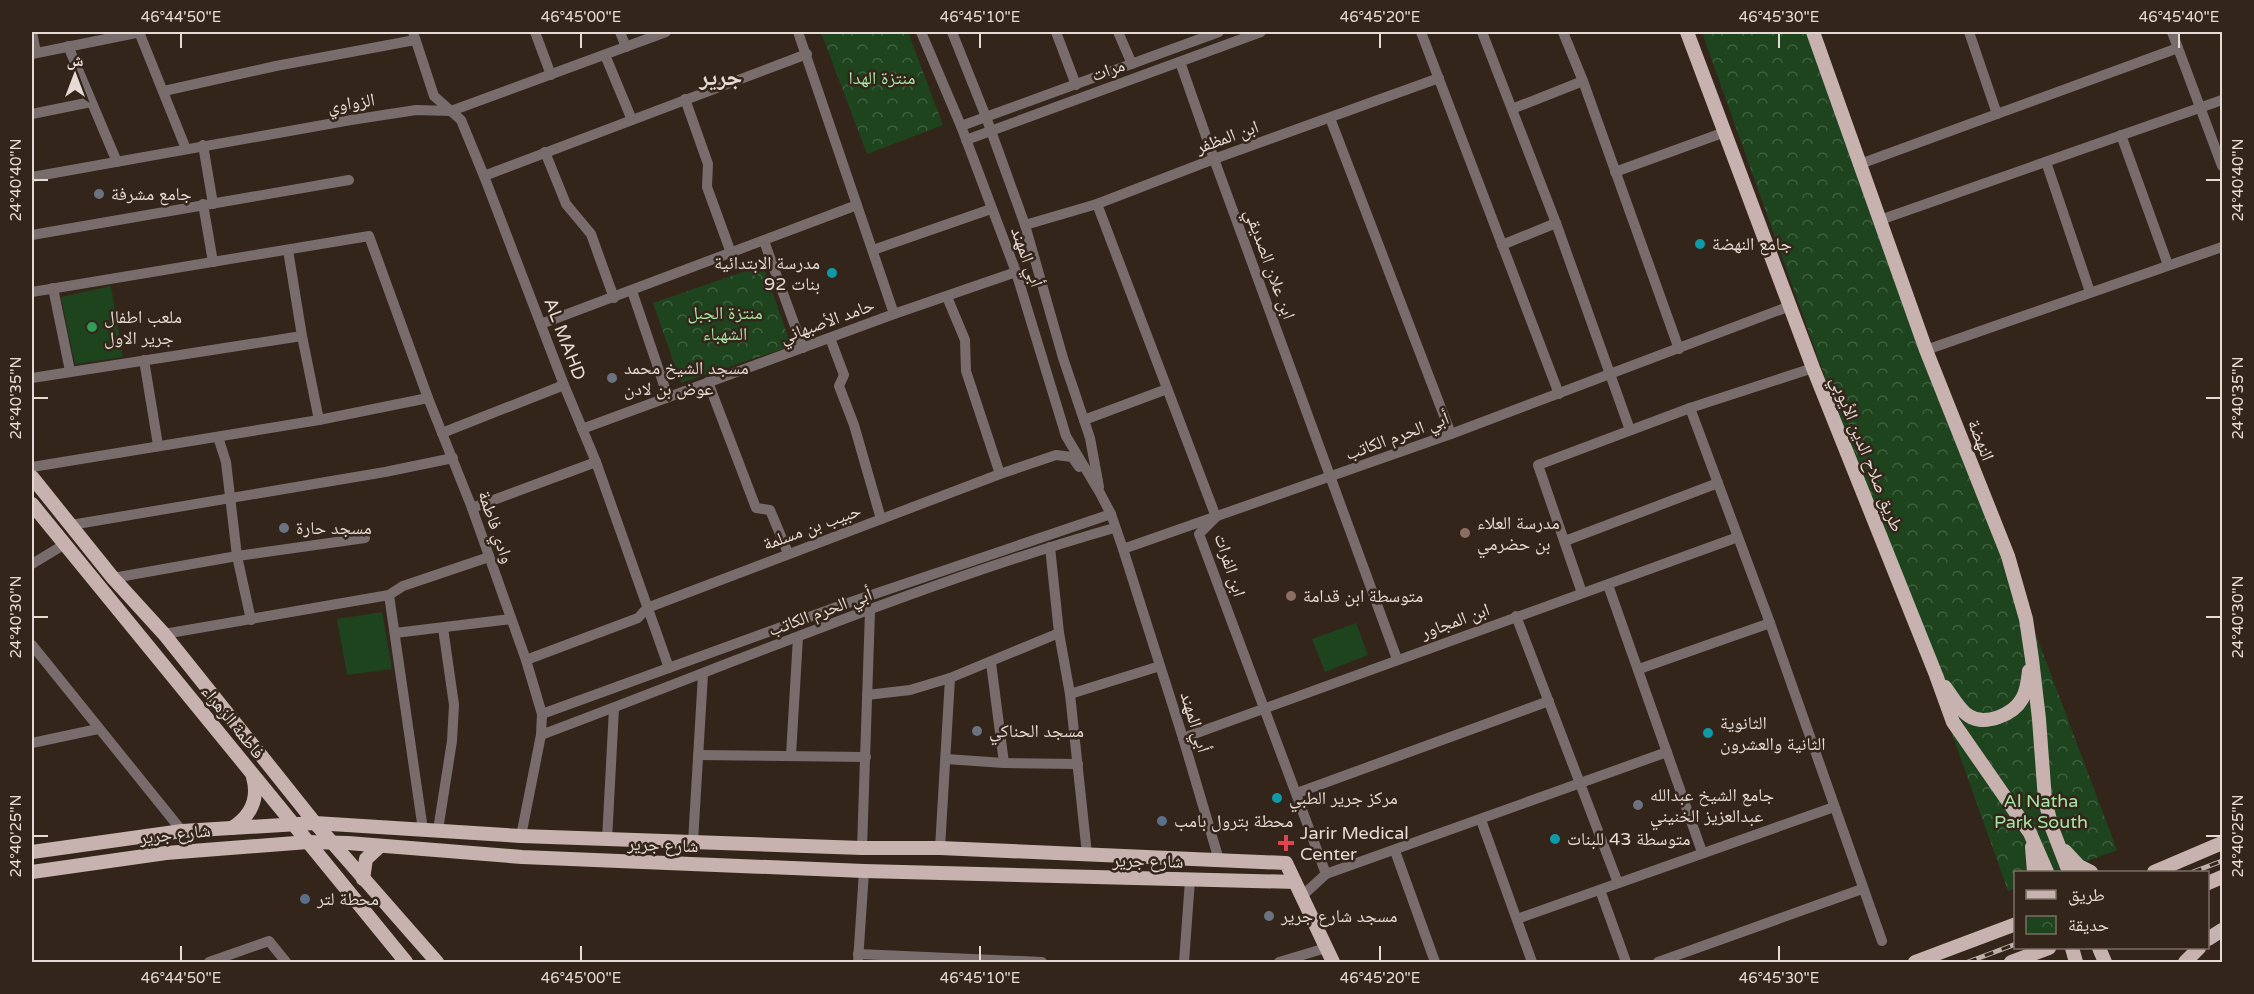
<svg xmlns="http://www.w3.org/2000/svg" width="2254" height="994" font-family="'Varela Round','Noto Naskh Arabic',sans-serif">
  <defs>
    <pattern id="park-crowns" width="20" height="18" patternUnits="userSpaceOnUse" patternTransform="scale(1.5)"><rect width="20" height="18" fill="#1e441e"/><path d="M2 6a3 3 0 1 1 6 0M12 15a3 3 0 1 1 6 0" fill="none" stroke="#3f5e3e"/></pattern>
  </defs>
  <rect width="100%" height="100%" fill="#34251a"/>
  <!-- park -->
  <g fill="url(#park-crowns)">
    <path d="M821,32H908L943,125L867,154Z"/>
    <path d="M1702,32H1809L2117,850L2058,872H2016L2015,889L2008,891Z"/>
    <path d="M763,265L791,346L681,383L653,303Z"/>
  </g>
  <!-- garden -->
  <g fill="#1e441e">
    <path d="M111,286L123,357L75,364L61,297Z"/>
    <path d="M382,612L392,669L347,675L337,619Z"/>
    <path d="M1356,623L1368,655L1325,672L1312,639Z"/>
  </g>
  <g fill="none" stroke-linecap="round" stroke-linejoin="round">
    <!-- minor -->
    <g stroke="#786d6c" stroke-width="10">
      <path d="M32,32L36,53"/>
      <path d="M139,32L186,149"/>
      <path d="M413,32L434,96L461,120L484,176L564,385L596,462L669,668"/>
      <path d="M535,32L551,75"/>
      <path d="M620,32L626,47"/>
      <path d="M798,32L894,314"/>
      <path d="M921,32L961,126L1016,272L1066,436L1100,493L1111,514L1123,549L1183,738L1219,860"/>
      <path d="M952,32L986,117L1025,225L1063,358L1090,438L1099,487"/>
      <path d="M1056,32L1076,85"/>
      <path d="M1118,32L1132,64"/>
      <path d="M1421,32L1559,394"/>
      <path d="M1482,32L1556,223L1630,430"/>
      <path d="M1563,32L1583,81L1679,349"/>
      <path d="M1969,32L1997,114"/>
      <path d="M2172,32L2222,166"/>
      <path d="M68,46L117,162"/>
      <path d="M32,54L141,32"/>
      <path d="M605,55L632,120"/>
      <path d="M1180,62L1214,159L1397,659"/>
      <path d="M164,91L276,66L415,40"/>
      <path d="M685,99L708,164L707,187L731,253"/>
      <path d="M1512,109L1583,81"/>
      <path d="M32,114L91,102"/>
      <path d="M1330,118L1451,434"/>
      <path d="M961,126L1219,32"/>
      <path d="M2121,135L2168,265"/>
      <path d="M966,140L1261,32"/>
      <path d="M203,145L213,204"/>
      <path d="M545,152L566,204L591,234L614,298"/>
      <path d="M2046,162L2090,292"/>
      <path d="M1860,164L2178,48"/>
      <path d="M1615,172L1725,132"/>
      <path d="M484,176L807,54"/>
      <path d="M32,177L351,120L416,110L451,111L666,32"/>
      <path d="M203,204L213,262"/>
      <path d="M1097,204L1216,517L1199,534L1326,874"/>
      <path d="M1880,220L2222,100"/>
      <path d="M1025,225L1097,204L1214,159L1439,78"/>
      <path d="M32,235L349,180"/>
      <path d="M764,241L803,348"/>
      <path d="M1502,245L1556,223"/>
      <path d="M288,250L302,336L319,420"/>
      <path d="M873,250L991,209"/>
      <path d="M53,288L70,371"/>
      <path d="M632,291L668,397"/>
      <path d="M32,292L369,236L428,398L472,508L526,660L542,714L541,735L521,836"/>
      <path d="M947,297L965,340L966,371L1000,474"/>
      <path d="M541,324L857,205"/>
      <path d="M830,338L844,375L839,386L854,425L881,519"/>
      <path d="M1926,350L2222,247"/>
      <path d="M144,360L158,445"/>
      <path d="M32,378L302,336"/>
      <path d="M708,382L756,508L770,510L788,553"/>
      <path d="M1690,408L1770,623L1882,941"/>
      <path d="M1084,420L1167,389"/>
      <path d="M582,429L894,314L1016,272"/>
      <path d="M442,433L564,385"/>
      <path d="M218,437L226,462L237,556L251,620"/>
      <path d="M32,467L319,420L428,398"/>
      <path d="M472,508L596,462"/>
      <path d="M71,525L385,472L453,458"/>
      <path d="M1565,541L1718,483"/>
      <path d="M1050,547L1059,633L1070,694L1087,854"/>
      <path d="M1123,549L1451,434L1790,306"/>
      <path d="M32,564L65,544"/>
      <path d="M113,578L237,556L365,538"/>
      <path d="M1608,585L1702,852"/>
      <path d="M1582,593L1538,465L1690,408L1813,368"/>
      <path d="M389,595L423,830"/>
      <path d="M1516,616L1618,883"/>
      <path d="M395,633L511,619"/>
      <path d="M164,634L389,595L403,586L489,557"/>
      <path d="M32,645L182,831"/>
      <path d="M526,660L638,618L647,608L1000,474L1056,455L1072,457L1079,467"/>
      <path d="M991,663L1004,763"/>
      <path d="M1639,669L1770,623"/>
      <path d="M1070,694L1160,666"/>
      <path d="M867,695L910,690L950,678L1059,633"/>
      <path d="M542,714L845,604L1111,514"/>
      <path d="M541,735C731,664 919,584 1114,528"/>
      <path d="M1183,738L1738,537"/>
      <path d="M32,743L98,729"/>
      <path d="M698,755L866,757"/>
      <path d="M791,755L798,637"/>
      <path d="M946,759L1004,763L1078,764"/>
      <path d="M1297,793L1549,701"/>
      <path d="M1481,820L1532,962"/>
      <path d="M438,830L452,741L454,705L443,628"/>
      <path d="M607,840L614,708"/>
      <path d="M693,842L703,674"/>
      <path d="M862,848L870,611"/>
      <path d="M940,848L950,678"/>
      <path d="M1395,851L1435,962"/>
      <path d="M1600,890L1626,962"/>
      <path d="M1302,896L1326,874L1667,752"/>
      <path d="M1517,919L1834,807"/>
      <path d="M858,954L1042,962"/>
      <path d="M209,962L269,941L286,962"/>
      <path d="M858,962L864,871"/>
      <path d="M1184,962L1190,880"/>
      <path d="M1279,962L1326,948"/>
      <path d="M1658,962L1862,889"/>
    </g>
    <!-- major -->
    <g stroke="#c7b2af" stroke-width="14">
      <path d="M1687,32L1813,368L1936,675L1953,722L2030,833L2047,872"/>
      <path d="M1813,32L1926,350L2008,556L2026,619L2032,659L2039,719L2045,800L2052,828L2069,872"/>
      <path d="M32,477L113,578L164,634L315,823L437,962"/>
      <path d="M32,504L406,962"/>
      <path d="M1945,687C1952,696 1959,710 1969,716C1985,726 2013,715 2022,699C2027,691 2028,680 2029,671"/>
      <path d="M232,828C251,816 259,798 253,777"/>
      <path d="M2032,847L2034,872"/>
      <path d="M2065,851L2079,866L2091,872"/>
      <path d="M32,852L182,831L315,823L521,836L862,848H940L1286,863L1333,962"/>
      <path d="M32,872L166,853L308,842L348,843L522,857L864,871L1295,882"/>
      <path d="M2154,872L2222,843"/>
      <path d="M363,879L366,859L380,846"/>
      <path d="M2208,883L2222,877"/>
      <path d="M2208,939L2222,930"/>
      <path d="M2072,948L2076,962"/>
      <path d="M2099,948L2105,962"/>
      <path d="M1915,962L2016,924"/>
      <path d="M2011,962L2049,948"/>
      <path d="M2185,962L2199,948"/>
    </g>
    <defs>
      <g id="rail">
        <path d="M2193,872L2222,861"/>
        <path d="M1968,962L2016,944"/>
      </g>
    </defs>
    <!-- rail casing -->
    <use href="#rail" stroke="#bcb1a9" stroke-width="5"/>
    <!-- rail -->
    <use href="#rail" stroke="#34251a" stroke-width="3" stroke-dasharray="9" stroke-linecap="butt"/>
  </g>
  <!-- ticks -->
  <path fill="none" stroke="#e5dbd4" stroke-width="2" d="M181,33V48M581,33V48M980,33V48M1380,33V48M1779,33V48M2179,33V48M33,180H48M2206,180H2221M33,398H48M2206,398H2221M33,617H48M2206,617H2221M33,836H48M2206,836H2221M181,946V961M581,946V961M980,946V961M1380,946V961M1779,946V961"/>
  <!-- markers -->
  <g fill="#6b7280" stroke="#34251a" stroke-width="2">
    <circle cx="99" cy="194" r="6"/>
    <circle cx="612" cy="378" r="6"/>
    <circle cx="284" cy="528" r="6"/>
    <circle cx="977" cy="731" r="6"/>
    <circle cx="1638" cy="805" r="6"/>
    <circle cx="1269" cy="916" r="6"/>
  </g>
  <g fill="#0f9aa8" stroke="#34251a" stroke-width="2">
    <circle cx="1700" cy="244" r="6"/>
    <circle cx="832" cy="273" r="6"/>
    <circle cx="1708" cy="733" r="6"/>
    <circle cx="1277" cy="798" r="6"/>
    <circle cx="1555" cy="839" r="6"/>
  </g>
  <circle fill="#2e9e5b" stroke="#34251a" stroke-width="2" cx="92" cy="327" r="6"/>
  <g fill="#8d6e63" stroke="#34251a" stroke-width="2">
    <circle cx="1465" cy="533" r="6"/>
    <circle cx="1291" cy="596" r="6"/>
  </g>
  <g fill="#5c6f8a" stroke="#34251a" stroke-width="2">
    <circle cx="1162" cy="821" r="6"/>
    <circle cx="305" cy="899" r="6"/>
  </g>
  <path fill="#e0444e" stroke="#34251a" stroke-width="2" d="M1283 834h6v6h6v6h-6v6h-6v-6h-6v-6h6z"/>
  <g text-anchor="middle" stroke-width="5" stroke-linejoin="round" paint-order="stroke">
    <!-- street labels -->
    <g font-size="18" fill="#e5dbd4" stroke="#34251a">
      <text transform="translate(1108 70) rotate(-20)" y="6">مرات</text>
      <text transform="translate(351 103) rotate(-9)" y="6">الزواوي</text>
      <text transform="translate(1227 137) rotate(-20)" y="6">ابن المظفر</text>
      <text transform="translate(1027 257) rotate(70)" y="6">أبي المهند</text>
      <text transform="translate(1270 264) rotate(70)" y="6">ابن علان الصديقي</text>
      <text transform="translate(827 321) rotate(-20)" y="6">حامد الأصبهاني</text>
      <text transform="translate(565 339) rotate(69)" y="6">AL MAHD</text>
      <text transform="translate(1397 436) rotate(-20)" y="6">أبي الحرم الكاتب</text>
      <text transform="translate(1981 440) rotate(68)" y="6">النهضة</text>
      <text transform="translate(1867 454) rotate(68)" y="6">طريق صلاح الدين الأيوبي</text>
      <text transform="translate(496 527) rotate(71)" y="6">وادي فاطمة</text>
      <text transform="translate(812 527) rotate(-20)" y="6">حبيب بن مسلمة</text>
      <text transform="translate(1230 565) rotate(72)" y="6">ابن الفرات</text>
      <text transform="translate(820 612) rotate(-20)" y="6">أبي الحرم الكاتب</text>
      <text transform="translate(1455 621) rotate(-20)" y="6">ابن المجاور</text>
      <text transform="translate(233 722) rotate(51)" y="6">فاطمة الزهراء</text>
      <text transform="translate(1195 722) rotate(73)" y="6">أبي المهند</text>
      <text transform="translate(175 834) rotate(-6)" y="6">شارع جرير</text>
      <text transform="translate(663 845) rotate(2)" y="6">شارع جرير</text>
      <text transform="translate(1148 861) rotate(1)" y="6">شارع جرير</text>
    </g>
    <!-- park labels -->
    <g font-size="18" fill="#a6e5a4" stroke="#34251a">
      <text x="882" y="84">منتزة الهدا</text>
      <text x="725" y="319">منتزة الجبل<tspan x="725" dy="21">الشهباء</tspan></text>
      <text x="2041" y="807">Al Natha<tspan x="2041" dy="21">Park South</tspan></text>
    </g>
    <!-- poi labels -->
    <g font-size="18" fill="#e5dbd4" stroke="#34251a" text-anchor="start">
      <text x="111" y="200">جامع مشرفة</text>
      <text x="1712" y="250">جامع النهضة</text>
      <text x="820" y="269" text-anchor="end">مدرسة الابتدائية<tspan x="820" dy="21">92 بنات</tspan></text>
      <text x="104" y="323">ملعب اطفال<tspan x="104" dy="21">جرير الاول</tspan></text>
      <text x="624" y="374">مسجد الشيخ محمد<tspan x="624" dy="21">عوض بن لادن</tspan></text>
      <text x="1477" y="529">مدرسة العلاء<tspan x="1477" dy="21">بن حضرمي</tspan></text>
      <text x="296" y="534">مسجد حارة</text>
      <text x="1303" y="602">متوسطة ابن قدامة</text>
      <text x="1720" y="729">الثانوية<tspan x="1720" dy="21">الثانية والعشرون</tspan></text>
      <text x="989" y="737">مسجد الحناكي</text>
      <text x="1650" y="801">جامع الشيخ عبدالله<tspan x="1650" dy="21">عبدالعزيز الخنيني</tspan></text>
      <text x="1289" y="804">مركز جرير الطبي</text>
      <text x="1174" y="827">محطة بترول بامب</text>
      <text x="1300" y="839">Jarir Medical<tspan x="1300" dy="21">Center</tspan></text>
      <text x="1567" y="845">متوسطة 43 للبنات</text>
      <text x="317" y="905">محطة لتر</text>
      <text x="1281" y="922">مسجد شارع جرير</text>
    </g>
    <!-- district labels -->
    <g font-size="24" font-weight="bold" fill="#e5dbd4" stroke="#34251a">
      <text x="721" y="85">جرير</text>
    </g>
  </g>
  <!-- border -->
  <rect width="2254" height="994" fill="none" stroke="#34251a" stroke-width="66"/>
  <!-- legend -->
  <rect x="2014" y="871" width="195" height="78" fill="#34251a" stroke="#7b6e64" stroke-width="1.5"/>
  <rect x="2026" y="890" width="30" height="9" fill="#c7b2af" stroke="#7b6e64" stroke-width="1.5"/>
  <text x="2068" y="901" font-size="18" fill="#e5dbd4">طريق</text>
  <rect x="2026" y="916" width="30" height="18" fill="url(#park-crowns)" stroke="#7b6e64" stroke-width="1.5"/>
  <text x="2068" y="931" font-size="18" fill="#e5dbd4">حديقة</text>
  <!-- north arrow -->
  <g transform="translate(75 75)" stroke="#34251a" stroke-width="4.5" paint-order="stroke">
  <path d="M0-4.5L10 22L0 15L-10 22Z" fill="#e5dbd4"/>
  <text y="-9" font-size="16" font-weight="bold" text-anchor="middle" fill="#e5dbd4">ش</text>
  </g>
  <rect x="33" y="33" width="2188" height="928" fill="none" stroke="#e5dbd4" stroke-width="2"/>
  <g font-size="15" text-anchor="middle" fill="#e5dbd4">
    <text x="181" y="22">46°44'50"E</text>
    <text x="581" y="22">46°45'00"E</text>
    <text x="980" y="22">46°45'10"E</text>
    <text x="1380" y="22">46°45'20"E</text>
    <text x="1779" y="22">46°45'30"E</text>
    <text x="2179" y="22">46°45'40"E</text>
    <text transform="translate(16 180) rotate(-90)" y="5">24°40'40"N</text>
    <text transform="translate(2238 180) rotate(-90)" y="5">24°40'40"N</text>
    <text transform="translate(16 398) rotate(-90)" y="5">24°40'35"N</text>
    <text transform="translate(2238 398) rotate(-90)" y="5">24°40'35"N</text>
    <text transform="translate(16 617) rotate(-90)" y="5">24°40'30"N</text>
    <text transform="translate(2238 617) rotate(-90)" y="5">24°40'30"N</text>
    <text transform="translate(16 836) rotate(-90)" y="5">24°40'25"N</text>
    <text transform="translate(2238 836) rotate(-90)" y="5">24°40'25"N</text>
    <text x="181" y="983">46°44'50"E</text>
    <text x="581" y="983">46°45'00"E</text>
    <text x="980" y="983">46°45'10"E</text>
    <text x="1380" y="983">46°45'20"E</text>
    <text x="1779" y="983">46°45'30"E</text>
  </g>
</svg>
